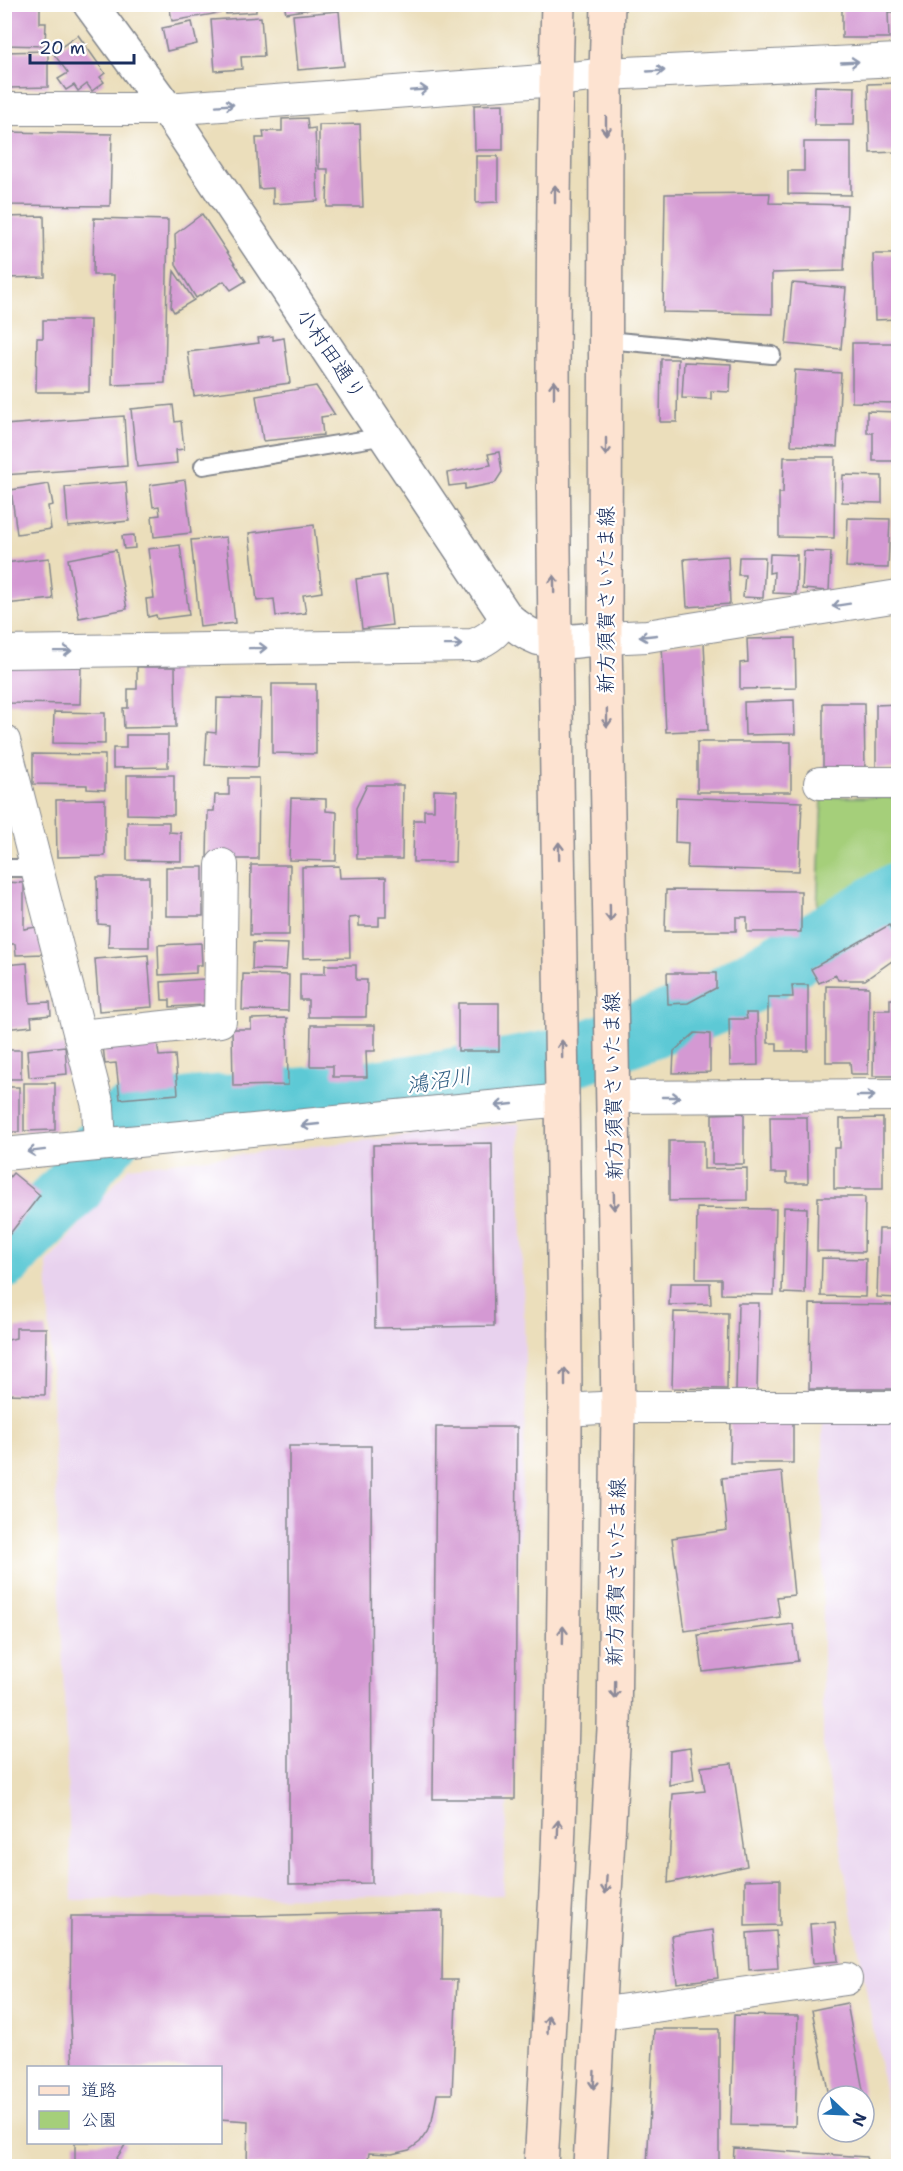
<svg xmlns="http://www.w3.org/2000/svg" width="903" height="2171" font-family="'Shantell Sans','Klee One',sans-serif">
  <rect width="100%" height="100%" fill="#fff"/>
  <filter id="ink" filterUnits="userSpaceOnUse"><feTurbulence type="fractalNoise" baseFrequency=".0167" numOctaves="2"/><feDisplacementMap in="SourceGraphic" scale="12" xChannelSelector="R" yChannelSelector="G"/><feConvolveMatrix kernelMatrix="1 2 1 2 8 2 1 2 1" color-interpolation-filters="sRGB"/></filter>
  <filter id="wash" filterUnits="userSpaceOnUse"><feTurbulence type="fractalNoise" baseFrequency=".008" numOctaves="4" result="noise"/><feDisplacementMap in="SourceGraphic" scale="24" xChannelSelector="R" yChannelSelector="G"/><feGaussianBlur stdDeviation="1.35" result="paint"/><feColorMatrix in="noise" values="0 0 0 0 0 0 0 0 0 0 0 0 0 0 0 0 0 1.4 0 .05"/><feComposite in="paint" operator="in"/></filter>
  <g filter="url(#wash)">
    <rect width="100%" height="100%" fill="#ebdebb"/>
    <!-- built -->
    <g fill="#e8d2ee">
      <path d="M519,1123L526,1399L503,1895L72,1900L47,1263L129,1167Z"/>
      <path d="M823,1417L898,1418V2166L823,1751Z"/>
    </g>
    <!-- green -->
    <path fill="#a5cf7a" stroke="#607f6c" stroke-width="1.5" d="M822,797H898V882L816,933Z"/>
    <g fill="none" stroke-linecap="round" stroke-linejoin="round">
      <!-- river -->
      <path stroke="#5dc9d5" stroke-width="62" d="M4,1258L17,1243L74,1186L87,1163L126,1119L191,1108L344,1095L425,1084L568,1058L710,1006L898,893"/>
    </g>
    <g id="blocks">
      <!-- building -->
      <g fill="#d499d3">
        <path d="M6,4H40V23H46L45,46L4,45V6Z"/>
        <path d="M169,4H218L220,13L172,21Z"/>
        <path d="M225,4H256V12L226,14Z"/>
        <path d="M284,4H331V6L286,13Z"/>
        <path d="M842,4H898V12H888L889,38H842Z"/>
        <path d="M339,11L344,66L298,70L293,15Z"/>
        <path d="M261,17L264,56L241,57L242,69L215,71L211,20Z"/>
        <path d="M192,22L197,44L167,51L162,28Z"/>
        <path d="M78,35L105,73L100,77L104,82L92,91L87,84L78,91L74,85L66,90L58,79L68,73L53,53Z"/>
        <path d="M48,51V87L9,88V83H4V52Z"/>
        <path d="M898,83V152L870,153L868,84Z"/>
        <path d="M815,86L855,87L854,125H814Z"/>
        <path d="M503,104V150H475L474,105Z"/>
        <path d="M307,118L308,129L315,128L318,201L273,204V188L259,189L256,138H264L263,131H282V119Z"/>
        <path d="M360,124L363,207H327L328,169H319V125Z"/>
        <path d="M4,132L112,134L110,206L4,205Z"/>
        <path d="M804,142H851V195L788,194V171H804Z"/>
        <path d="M476,156H498V202L476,203Z"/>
        <path d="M770,193L769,203L847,205L844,271L772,273V314L663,312L665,194Z"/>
        <path d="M202,214L246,281L231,290L224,281L196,298L176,265L175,234Z"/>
        <path d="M44,216L45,277L4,278V217Z"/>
        <path d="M94,218L168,220L165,383L112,385L114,275H93Z"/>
        <path d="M873,254H898V319L875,320Z"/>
        <path d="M174,271L194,300L174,312L171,307Z"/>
        <path d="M792,283L846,288L841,349L786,344Z"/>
        <path d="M43,320H90L89,392H36L37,338H43Z"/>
        <path d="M273,336V340L284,338L290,383L194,396L188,352L259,343L258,338Z"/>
        <path d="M852,343H898V403L852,402Z"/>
        <path d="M661,359H678L677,422H660Z"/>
        <path d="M684,362L731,364L730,392L711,391V399L682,398Z"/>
        <path d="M795,370L841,373L837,447L791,445Z"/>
        <path d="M316,386L335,415L321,417L323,435L263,441L256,396Z"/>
        <path d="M173,405L175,422L181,421L184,449L176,450L177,463L137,467L131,409Z"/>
        <path d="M867,411L898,412V461H873V433H867Z"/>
        <path d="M124,416L127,466L4,475V425Z"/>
        <path d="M499,452L502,472L495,483L465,489V484L449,486L447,473L491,465L488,454Z"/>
        <path d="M784,457H835L834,538L779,537V493H783Z"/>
        <path d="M843,475L882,476V503L842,502Z"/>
        <path d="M185,480L191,533L154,537L152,516L160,515L159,506L153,507L150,485Z"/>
        <path d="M126,482L129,521L68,527L65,487Z"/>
        <path d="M49,484L53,505L48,506L51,529L17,534L11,490Z"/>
        <path d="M848,518L890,519L888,568L846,567Z"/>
        <path d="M314,525L322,592L303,595L306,613L276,616L274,599L257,601L249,533Z"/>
        <path d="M134,535L135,548L124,549L122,536Z"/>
        <path d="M226,537L235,623L200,627L191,540Z"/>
        <path d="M180,545L189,615L157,619L156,615L148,617L146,599L154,598L148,549Z"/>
        <path d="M116,550L127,609L79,618L68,559Z"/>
        <path d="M804,551L831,552L829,591L802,589Z"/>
        <path d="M770,554L797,555L796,594L773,593L774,572L769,573Z"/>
        <path d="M728,556L730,604L687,607L684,559Z"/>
        <path d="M739,557H765L763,598L743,597L745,575H738Z"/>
        <path d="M49,558L53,599L5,604L4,563Z"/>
        <path d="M386,575L392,625L362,629L356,579Z"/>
        <path d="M795,638L796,688L740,689V663L748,662L747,639Z"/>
        <path d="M704,642L708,730L666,732L662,645Z"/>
        <path d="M7,666L81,667L80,704L6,703Z"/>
        <path d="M137,667H175L176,727L124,728L123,708H128V689H137Z"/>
        <path d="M272,684H316V754L272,753Z"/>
        <path d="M217,698L261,699L258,767L205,765L207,732L216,733Z"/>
        <path d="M794,700L795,734L745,735L744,702Z"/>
        <path d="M823,703H864L865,771L823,772Z"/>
        <path d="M898,704V768H876V705Z"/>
        <path d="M54,712L105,713V744L53,743Z"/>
        <path d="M126,735H168V767L113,768V748H126Z"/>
        <rect x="697" y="742" width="94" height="50"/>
        <path d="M33,754L105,755V790L87,789V785L33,784Z"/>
        <path d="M127,775H174V815L127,814Z"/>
        <path d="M229,778H259L258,859H207L208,811H214L215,795H229Z"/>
        <path d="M367,785H403L402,859H357L356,808Z"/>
        <path d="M434,790L457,791L455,862H413L414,820H424V810H434Z"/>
        <path d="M676,797L802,802L799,871L687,868L688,843L675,842Z"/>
        <path d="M291,798L326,799V811L337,812L336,861L289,860Z"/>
        <path d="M105,799V856L57,857L56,800Z"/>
        <rect x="5" y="809" width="2" height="44"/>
        <path d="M127,822H169V832L181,833V861L127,860Z"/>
        <path d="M251,865H290L289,935H250Z"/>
        <path d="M339,866L340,878L386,877V917H379V926H359V917L349,918L350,957L303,958L302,867Z"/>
        <rect x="166" y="867" width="37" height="49"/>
        <path d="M97,877H149V947H108L109,925L98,924Z"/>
        <path d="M4,882L24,883V929L36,927L44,954L16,955L15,944H4Z"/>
        <path d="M666,890L801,891V932H747V917H736V931H665Z"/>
        <path d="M889,925L897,938L896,958L865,980H838L836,975L819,983L811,969Z"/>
        <path d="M201,943L202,965H196V973L159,975L158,945Z"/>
        <path d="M253,943L288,944L286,970L252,969Z"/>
        <path d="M148,955L152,1007L99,1011L95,959Z"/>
        <path d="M27,963L30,1003L50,1002L51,1015L31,1017L32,1026L4,1029V965Z"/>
        <path d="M325,965H356V980H367L366,1017H308V1000H300V974H325Z"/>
        <path d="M667,973H716V988L688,1003L668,1004Z"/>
        <path d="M243,974L289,975L288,1011L242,1010Z"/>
        <path d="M204,979L205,1005L170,1007V1000H162L161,982Z"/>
        <path d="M792,985H808V1051H777V1043H768V997H793Z"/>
        <path d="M826,986L869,987L868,1074H851L850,1062H826Z"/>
        <path d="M890,999H898V1058H895V1076H873L874,1010H890Z"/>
        <rect x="458" y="1003" width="41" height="48"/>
        <path d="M746,1013H757L758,1065L730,1066L729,1019H747Z"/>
        <path d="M287,1018L288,1085L233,1086L232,1029H251V1019Z"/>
        <path d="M311,1025H375V1051H366L367,1077H333V1066H310Z"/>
        <path d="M695,1033L710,1034V1072L673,1073L674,1051Z"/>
        <path d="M157,1041L159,1056L175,1055L178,1094L120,1099L116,1063L105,1064L103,1046Z"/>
        <path d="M65,1046L67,1074L29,1077L27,1050Z"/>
        <rect x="4" y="1050" width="17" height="29"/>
        <path d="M24,1083H55V1130L24,1131Z"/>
        <rect x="4" y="1087" width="15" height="45"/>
        <path d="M744,1113V1164H712V1114Z"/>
        <path d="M770,1117H807L808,1183H787V1173H771Z"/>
        <path d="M883,1118V1189H834V1148H840V1119Z"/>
        <path d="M669,1141H704V1169L747,1168V1200L669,1201Z"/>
        <path d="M492,1143L494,1326L375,1328L373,1145Z"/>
        <path d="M13,1173L40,1195L9,1235L4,1232V1184Z"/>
        <path d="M818,1197H865L864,1252L817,1251Z"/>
        <path d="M784,1207L807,1208L805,1294L782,1293Z"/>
        <path d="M697,1208L776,1209L774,1295L721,1294V1279H696Z"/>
        <path d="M879,1229H898V1298L877,1297Z"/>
        <path d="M822,1258L866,1259L865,1297L821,1296Z"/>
        <path d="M670,1283H710L711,1304L669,1305Z"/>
        <path d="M738,1303H759L757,1391H736Z"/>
        <path d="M810,1304L898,1305V1389H809Z"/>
        <path d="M674,1312L728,1313L727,1389L672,1388Z"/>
        <path d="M16,1328H46L45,1395L4,1394V1341L16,1338Z"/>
        <path d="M731,1422H793V1463H730Z"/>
        <path d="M436,1427H517L515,1799H433Z"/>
        <path d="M289,1446H371L372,1883L289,1884Z"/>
        <path d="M782,1472L794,1595L777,1597L780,1617L685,1631L672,1538L727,1530L722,1478Z"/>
        <path d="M793,1624L798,1661L703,1672L698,1635Z"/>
        <path d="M690,1748L694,1780L669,1785L670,1751Z"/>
        <path d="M732,1763L747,1866L668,1883L673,1794L705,1791L701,1767Z"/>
        <path d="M780,1879V1925L745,1926V1880Z"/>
        <path d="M443,1911L442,1980H457L452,2094H437L432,2121L427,2132L420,2142L409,2150L392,2154L369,2153L367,2166L247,2165L248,2121L220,2119V2068H73L70,2007L71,1916H248Z"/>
        <path d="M835,1922L838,1961L813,1963L810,1924Z"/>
        <path d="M713,1930L718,1978L677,1983L671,1936Z"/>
        <path d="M776,1931L778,1968L749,1970L747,1933Z"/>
        <path d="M847,2003L864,2096H829L812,2010Z"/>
        <path d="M734,2015L798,2016L795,2126L731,2125Z"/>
        <path d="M654,2029H719V2166H647Z"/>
        <path d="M864,2102L869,2124L864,2125Z"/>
        <path d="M75,2142H125V2145L112,2166H75Z"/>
        <path d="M734,2148L866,2157L869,2166H733Z"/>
      </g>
    </g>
  </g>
  <g filter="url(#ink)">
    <use href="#blocks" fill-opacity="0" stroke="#83868c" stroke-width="1.5"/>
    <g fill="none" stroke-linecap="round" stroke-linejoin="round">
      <defs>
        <g id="service">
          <path d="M606,340L772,355"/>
          <path d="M203,466L386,436"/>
          <path d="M4,868H37"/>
        </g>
        <g id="minor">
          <path d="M4,109H167L556,80L606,74L898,60"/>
          <path d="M605,638L647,636L898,596"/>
          <path d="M4,652L473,645C489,639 497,632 506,617"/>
          <path d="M4,741L98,1106L100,1144"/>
          <path d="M820,783H898"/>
          <path d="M80,1036L220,1021L222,865"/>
          <path d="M613,1097L898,1095"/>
          <path d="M4,1154L563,1100"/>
          <path d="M565,1410L618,1407H898"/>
          <path d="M598,2014L846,1979"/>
        </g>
        <path id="tertiary" d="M90,4L167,109L506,617C541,650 561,642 605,638"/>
        <g id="secondary">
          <path d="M541,2166C546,2069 552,1971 557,1874C564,1718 565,1562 565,1406C564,939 544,472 558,4"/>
          <path d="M590,2166L614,1729L618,1407L605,638L606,74L608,4"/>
        </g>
      </defs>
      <!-- service casing -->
      <use href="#service" stroke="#83868c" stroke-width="20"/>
      <!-- minor casing -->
      <use href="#minor" stroke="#83868c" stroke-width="34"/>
      <!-- tertiary casing -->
      <use href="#tertiary" stroke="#83868c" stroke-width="36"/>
      <!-- secondary casing -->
      <use href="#secondary" stroke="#83868c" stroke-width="36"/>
      <!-- service -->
      <use href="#service" stroke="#fff" stroke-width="16"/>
      <!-- minor -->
      <use href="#minor" stroke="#fff" stroke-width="32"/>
      <!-- tertiary -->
      <use href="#tertiary" stroke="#fff" stroke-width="33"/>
      <!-- secondary -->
      <use href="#secondary" stroke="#fde3d1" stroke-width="33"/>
    </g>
    <!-- one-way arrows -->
    <defs><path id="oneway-shaft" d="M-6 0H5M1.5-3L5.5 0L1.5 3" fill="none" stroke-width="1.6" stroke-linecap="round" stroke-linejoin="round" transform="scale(1.5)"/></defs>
    <g stroke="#8d97ae">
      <use href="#oneway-shaft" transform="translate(850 62) rotate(-3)"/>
      <use href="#oneway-shaft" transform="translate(656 71) rotate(-3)"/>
      <use href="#oneway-shaft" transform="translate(419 90) rotate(-4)"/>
      <use href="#oneway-shaft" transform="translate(225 105) rotate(-4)"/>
      <use href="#oneway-shaft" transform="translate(841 605) rotate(171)"/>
      <use href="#oneway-shaft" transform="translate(648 636) rotate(174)"/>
      <use href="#oneway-shaft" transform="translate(453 645) rotate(-1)"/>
      <use href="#oneway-shaft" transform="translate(258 648) rotate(-1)"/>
      <use href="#oneway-shaft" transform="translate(63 651) rotate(-1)"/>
      <use href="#oneway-shaft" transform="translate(866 1096)"/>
      <use href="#oneway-shaft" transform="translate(671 1097)"/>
      <use href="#oneway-shaft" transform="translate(504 1105) rotate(174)"/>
      <use href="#oneway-shaft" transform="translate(310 1125) rotate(174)"/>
      <use href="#oneway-shaft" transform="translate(36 1151) rotate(173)"/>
    </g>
    <g stroke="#8c8998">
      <use href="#oneway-shaft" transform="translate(606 126) rotate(90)"/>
      <use href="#oneway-shaft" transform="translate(555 194) rotate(-90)"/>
      <use href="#oneway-shaft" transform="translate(554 389) rotate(-90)"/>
      <use href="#oneway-shaft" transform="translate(606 447) rotate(90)"/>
      <use href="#oneway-shaft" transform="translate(554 584) rotate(-91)"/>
      <use href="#oneway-shaft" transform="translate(607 718) rotate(89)"/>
      <use href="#oneway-shaft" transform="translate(559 851) rotate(-91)"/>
      <use href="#oneway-shaft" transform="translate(610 913) rotate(89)"/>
      <use href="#oneway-shaft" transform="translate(562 1049) rotate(-91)"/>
      <use href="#oneway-shaft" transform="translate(614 1201) rotate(89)"/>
      <use href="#oneway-shaft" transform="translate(565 1377) rotate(-90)"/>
      <use href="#oneway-shaft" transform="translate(563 1635) rotate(-89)"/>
      <use href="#oneway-shaft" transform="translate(615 1690) rotate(91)"/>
      <use href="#oneway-shaft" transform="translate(558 1829) rotate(-88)"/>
      <use href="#oneway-shaft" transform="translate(606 1885) rotate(94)"/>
      <use href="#oneway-shaft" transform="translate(548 2024) rotate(-87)"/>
      <use href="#oneway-shaft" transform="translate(594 2080) rotate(93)"/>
    </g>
  </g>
  <g text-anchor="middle" stroke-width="4.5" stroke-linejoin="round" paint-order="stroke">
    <!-- street labels -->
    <g font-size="21" fill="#1b2f5e" stroke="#fff">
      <text transform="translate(331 354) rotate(56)" y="7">小村田通り</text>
      <text transform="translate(606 600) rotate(-90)" y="7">新方須賀さいたま線</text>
      <text transform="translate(613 1086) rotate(-91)" y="7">新方須賀さいたま線</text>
      <text transform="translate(616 1572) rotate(-89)" y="7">新方須賀さいたま線</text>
    </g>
    <!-- water labels -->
    <g font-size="22" font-style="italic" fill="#2f5d82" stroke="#fff">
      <text transform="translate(439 1080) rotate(-9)" y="8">鴻沼川</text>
    </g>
  </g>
  <!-- margin -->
  <rect width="903" height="2171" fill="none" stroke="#fff" stroke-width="24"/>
  <!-- legend -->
  <rect x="27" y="2066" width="195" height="78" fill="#ffffff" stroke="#a4acbf" stroke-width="1.5"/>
  <rect x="39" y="2086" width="30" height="9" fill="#fde3d1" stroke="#a4acbf" stroke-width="1.5"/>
  <text x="81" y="2096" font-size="18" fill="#1b2f5e">道路</text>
  <rect x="39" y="2111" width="30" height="18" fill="#a5cf7a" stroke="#a4acbf" stroke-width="1.5"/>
  <text x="81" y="2126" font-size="18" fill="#1b2f5e">公園</text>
  <!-- north arrow -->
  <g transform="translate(846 2114) rotate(113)"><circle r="28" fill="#ffffff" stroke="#a4acbf" stroke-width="1.5"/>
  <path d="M0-4.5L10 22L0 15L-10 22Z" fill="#1f6fb2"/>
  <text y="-9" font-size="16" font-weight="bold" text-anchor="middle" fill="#1b2f5e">N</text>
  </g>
  <!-- scale -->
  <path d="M30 54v9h104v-9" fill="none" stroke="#1b2f5e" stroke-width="3"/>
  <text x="39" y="54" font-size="18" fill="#1b2f5e" stroke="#ffffff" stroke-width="4.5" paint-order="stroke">20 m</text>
</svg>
